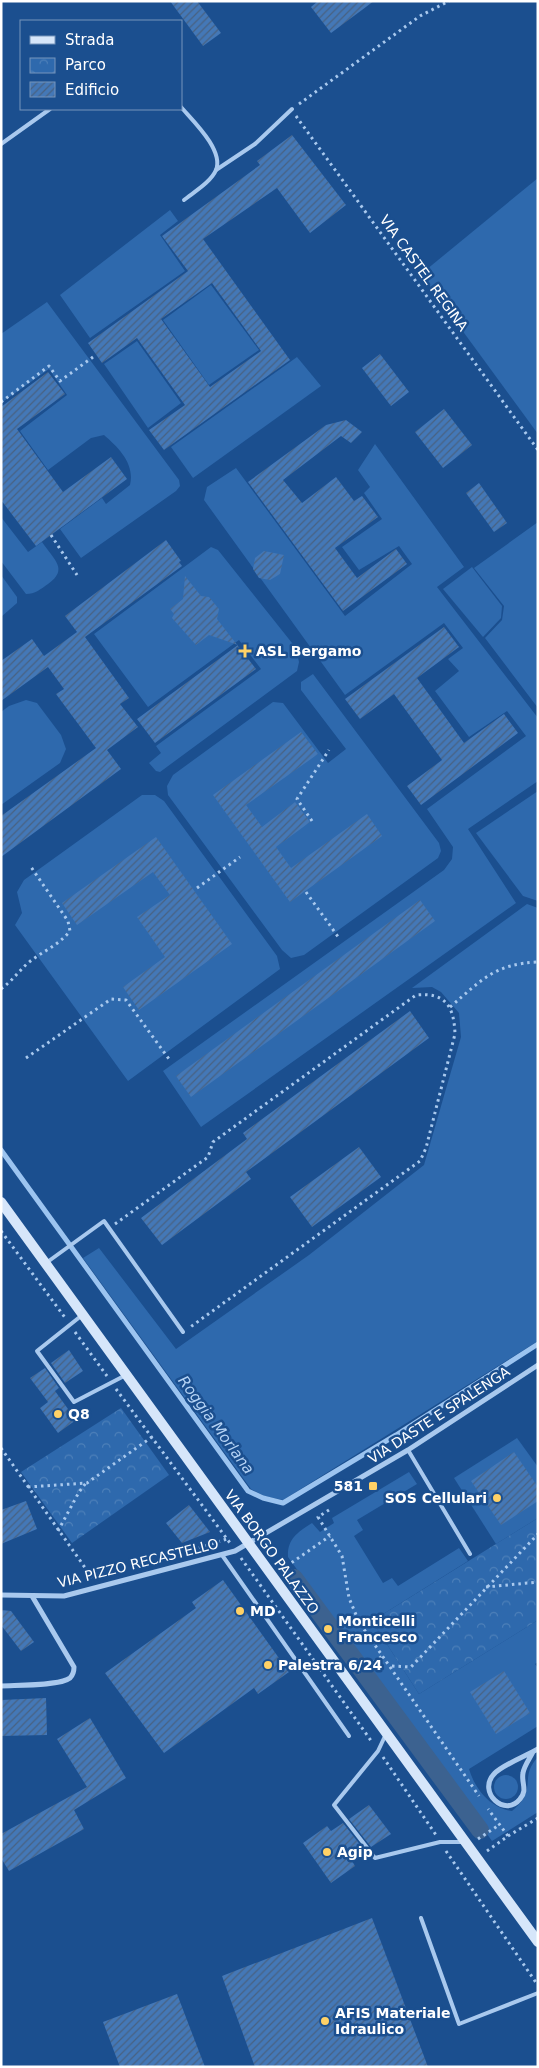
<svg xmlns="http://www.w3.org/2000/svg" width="539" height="2068" font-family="'DejaVu Sans',sans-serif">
  <defs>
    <pattern id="park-crowns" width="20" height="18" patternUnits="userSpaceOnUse" patternTransform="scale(1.25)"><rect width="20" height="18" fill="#2e69ad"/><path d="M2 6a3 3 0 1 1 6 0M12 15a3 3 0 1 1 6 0" fill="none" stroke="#4d80b9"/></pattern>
    <pattern id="building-hatch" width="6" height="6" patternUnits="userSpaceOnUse" patternTransform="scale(1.25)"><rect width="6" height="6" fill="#4478b7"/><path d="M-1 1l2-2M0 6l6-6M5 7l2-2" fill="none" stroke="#486282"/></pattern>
  </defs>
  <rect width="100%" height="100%" fill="#1b4f8f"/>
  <!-- green -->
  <g fill="#2e69ad">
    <path d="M538,178V434L421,274Z"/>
    <path d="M170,210L178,221L160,235L185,271L90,338L60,295Z"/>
    <path d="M211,285L259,350L209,385L163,320Z"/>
    <path d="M47,302L179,480L180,486L176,491L81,558L60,529L102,498L106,504L130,485C135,464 119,448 104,435L91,438L48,470L20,431L67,395L49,369L1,403V334Z"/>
    <path d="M137,341L181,403L148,428L104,364Z"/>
    <path d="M297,357L321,386L193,478L171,447Z"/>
    <path d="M375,444L464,567L437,587L538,718V781L468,829L516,903L201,1127L163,1071L444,870L452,859L453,847L427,809L526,736L507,711L469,737L435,691L459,671L448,659L463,648L444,623L345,695L204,500L207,487L236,468L345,616L412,564L399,546L359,570L342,547L382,519L364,493L370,487L358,470Z"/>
    <path d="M1,517L28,552L42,542C54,560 69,569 48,584C41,589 35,594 26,594L1,561Z"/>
    <path d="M538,522V708L485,638L502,620L504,606L474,568Z"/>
    <path d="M211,547L218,550L296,648L299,662L297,671L160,772L156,771L149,763L161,753L156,746L261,669L239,640L148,707L94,634Z"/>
    <path d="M472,567L502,606L501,618L483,637L443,589Z"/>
    <path d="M1,575L17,597V603L1,617Z"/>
    <path d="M313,674L439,843L441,851L438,858L304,955L291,958L282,950L168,795L167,786L173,775L273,702L283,703L328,763L346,749L301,690V682Z"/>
    <path d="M26,700L37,703L61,735L66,749L60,763L1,805V712L9,706Z"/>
    <path d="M538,791V901L523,896L476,833Z"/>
    <path d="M142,795H155L164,801L277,956L280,969L128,1081L15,925L22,913L17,892L24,880Z"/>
    <path d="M527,904L538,908V1341L283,1500L264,1496L251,1489L83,1258L99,1248L176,1349L309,1255L424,1165L461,1037L459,1013L441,992L432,987L412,988Z"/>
    <path d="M517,1438L538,1467V1518L496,1544L454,1478Z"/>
    <path d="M409,1472L417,1484L357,1520L363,1530L354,1536L383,1583L392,1578L398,1586L459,1548L468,1561L372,1621L419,1694L538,1620V1662L535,1664L538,1668V1726L469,1769C475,1789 490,1808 512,1811C539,1789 518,1778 538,1757V1812L492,1841L288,1557C287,1539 298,1532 312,1523L320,1532L334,1523L332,1518Z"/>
    <circle cx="506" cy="1787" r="12"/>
  </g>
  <!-- park -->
  <g fill="url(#park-crowns)">
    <path d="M121,1408L169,1475L72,1543L21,1472Z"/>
    <path d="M538,1518V1620L419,1694L372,1621Z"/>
  </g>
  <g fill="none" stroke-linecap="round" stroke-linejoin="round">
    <!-- stream -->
    <path stroke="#9cc4f0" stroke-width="5" d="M1,1150L248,1491L263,1498L283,1503L396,1435L538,1344"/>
    <!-- canal -->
    <path stroke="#3c6290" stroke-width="18" d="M294,1578L480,1830"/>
  </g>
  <!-- building -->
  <g fill="url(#building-hatch)" fill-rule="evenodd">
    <path d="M170,1H197L221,33L203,46Z"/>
    <path d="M318,1H374L331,33L311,7Z"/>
    <path d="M292,135L346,205L310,233L277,188L203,239L290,360L164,450L149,430L185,405L137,338L102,363L88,343L188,271L162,236L260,165L257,161ZM212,283L261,351L210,387L161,319Z"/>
    <path d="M380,354L409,392L391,406L362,368Z"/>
    <path d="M48,372L65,394L17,429L63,492L111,457L127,479L36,546L1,500V407Z"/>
    <path d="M444,409L472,445L443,468L415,432Z"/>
    <path d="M346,420L362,432L351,443L341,436L283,480L302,503L336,477L354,501L362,496L378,517L335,548L357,578L396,549L407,564L343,611L248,482L326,425Z"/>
    <path d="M479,483L507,523L494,532L466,493Z"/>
    <path d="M166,540L181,561L179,562L182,566L85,637L129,698L120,704L138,727L107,750L121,769L1,857V816L96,748L56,694L64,689L48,667L1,701V661L32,639L44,656L77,632L65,616Z"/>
    <path d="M264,551L284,555L280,574L270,580L259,578L253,569L255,558Z"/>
    <path d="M185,576L201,596L209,597L219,609L217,619L256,669L155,743L137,719L238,645L209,635L196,645L172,618L174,614L170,609L183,599Z"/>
    <path d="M444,627L459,647L417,678L464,743L504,714L518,733L421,805L407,786L442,760L394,694L360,719L345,699Z"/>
    <path d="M301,732L318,754L246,805L262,827L295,802L310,822L276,847L291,868L367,814L382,836L290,902L213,795Z"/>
    <path d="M156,837L232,944L139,1010L123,987L165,957L137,917L170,895L153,872L77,925L62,903Z"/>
    <path d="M420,900L435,921L191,1097L176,1076Z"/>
    <path d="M410,1011L429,1038L246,1172L251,1179L162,1245L141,1218L247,1139L243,1133Z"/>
    <path d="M359,1147L381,1177L312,1227L290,1197Z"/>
    <path d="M69,1350L83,1371L65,1383L51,1363Z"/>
    <path d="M45,1368L59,1388L55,1391L76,1420L58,1433L40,1408L48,1402L30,1378Z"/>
    <path d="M514,1452L538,1487V1501L501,1525L471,1481Z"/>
    <path d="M26,1501L37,1529L1,1544V1510Z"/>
    <path d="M189,1505L210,1532L182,1543L166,1523Z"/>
    <path d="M223,1580L289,1672L258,1694L254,1688L164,1753L105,1673L196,1608L192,1602Z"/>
    <path d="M1,1610L11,1611L34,1642L21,1651L1,1625Z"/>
    <path d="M504,1671L530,1713L496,1734L470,1692Z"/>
    <path d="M46,1698L47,1735L1,1736V1700Z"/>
    <path d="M90,1718L126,1778L74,1810L84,1829L9,1871L1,1858V1834L87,1787L57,1739Z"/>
    <path d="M369,1805L391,1834L371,1847L349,1819Z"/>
    <path d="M343,1823L365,1851L352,1861L355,1866L331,1883L303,1843L327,1826L331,1831Z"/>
    <path d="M372,1918L428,2067H255L222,1976Z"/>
    <path d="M177,1994L205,2067H120L103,2022Z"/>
  </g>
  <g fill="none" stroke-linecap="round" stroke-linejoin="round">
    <!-- path -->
    <g stroke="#a9c9ee" stroke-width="3" stroke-dasharray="2.5 4" stroke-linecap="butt">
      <path d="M299,104L420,16L449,1"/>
      <path d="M296,116L538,450"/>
      <path d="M1,402L49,366L60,381L93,357"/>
      <path d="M51,535L77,575"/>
      <path d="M312,821L297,799L329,750"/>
      <path d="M197,888L240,857"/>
      <path d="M306,892L339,938"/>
      <path d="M1,989C12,981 18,972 28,963C41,952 58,946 70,931L68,921L31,867"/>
      <path d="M450,1007C482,980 494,964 538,962"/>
      <path d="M26,1058L111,999L126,1000L169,1059"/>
      <path d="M115,1224L208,1157L213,1142L416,995C446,992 454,1007 455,1034L426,1148L420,1161L189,1328"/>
      <path d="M1,1231L66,1319"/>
      <path d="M75,1332L107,1376"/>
      <path d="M116,1389L230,1543"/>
      <path d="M1,1448L93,1579"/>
      <path d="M28,1487L87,1483L152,1437"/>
      <path d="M329,1510L318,1517L342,1556L349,1598L359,1622L479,1796"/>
      <path d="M58,1531L79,1492L86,1483"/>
      <path d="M199,1548L227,1539"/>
      <path d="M241,1558L372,1742"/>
      <path d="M281,1570L330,1536"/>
      <path d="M486,1587L538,1582"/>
      <path d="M392,1666L411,1667L538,1534"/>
      <path d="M358,1673L384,1655"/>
      <path d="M383,1757L436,1835"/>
      <path d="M508,1836L538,1818"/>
      <path d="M478,1839L499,1825"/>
      <path d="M446,1851L537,1984"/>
      <path d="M487,1851L508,1836L488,1809"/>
    </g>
    <!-- lane -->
    <g stroke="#a9c9ee" stroke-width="4">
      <path d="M181,107C193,121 224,150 216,170C211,182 194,192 184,200"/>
      <path d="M1,144L50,109"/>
      <path d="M216,170L255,144L292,109"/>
      <path d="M46,1263L104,1221L183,1332"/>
      <path d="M81,1316L37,1351L74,1402L126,1375"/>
      <path d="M408,1450L470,1554"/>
      <path d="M222,1555L349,1736"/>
      <path d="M386,1734L378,1751L334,1805L375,1858L440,1842H463"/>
      <path d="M421,1918L459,2024L538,1993"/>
    </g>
    <!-- street -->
    <g stroke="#a9c9ee" stroke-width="5">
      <path d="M1,1595L64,1596L235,1551L408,1450L538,1365"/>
      <path d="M1,1686C16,1685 60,1686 70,1678C73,1675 74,1671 74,1667L32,1596"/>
      <path d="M533,1752C530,1758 524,1766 523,1773C521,1783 528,1790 520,1799C505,1818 477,1792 494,1774C502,1765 526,1756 538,1749"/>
    </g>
    <!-- secondary -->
    <path stroke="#d6e6fa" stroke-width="10" d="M1,1202L538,1942"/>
  </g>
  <!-- markers -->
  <g fill="#ffd166" stroke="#1b4f8f" stroke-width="2">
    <path d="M242.5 643.5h5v5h5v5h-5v5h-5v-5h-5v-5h5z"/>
    <circle cx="58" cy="1414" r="5"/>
    <rect x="368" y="1481" width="10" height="10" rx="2.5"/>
    <circle cx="497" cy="1498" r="5"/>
    <circle cx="240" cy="1611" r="5"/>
    <circle cx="328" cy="1629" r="5"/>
    <circle cx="268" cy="1665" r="5"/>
    <circle cx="327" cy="1852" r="5"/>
    <circle cx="325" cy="2021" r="5"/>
  </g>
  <g text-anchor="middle" stroke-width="5" stroke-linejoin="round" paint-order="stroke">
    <!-- street labels -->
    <g font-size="14" fill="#fff" stroke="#1b4f8f">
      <text transform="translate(424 273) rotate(54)" y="5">VIA CASTEL REGINA</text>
      <text transform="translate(439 1415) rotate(-33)" y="5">VIA DASTE E SPALENGA</text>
      <text transform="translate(272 1552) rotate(54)" y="5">VIA BORGO PALAZZO</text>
      <text transform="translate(138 1563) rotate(-14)" y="5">VIA PIZZO RECASTELLO</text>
    </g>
    <!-- poi labels -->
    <g font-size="14" font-weight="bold" fill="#fff" stroke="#1b4f8f" text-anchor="start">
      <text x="256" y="656">ASL Bergamo</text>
      <text x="68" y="1419">Q8</text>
      <text x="363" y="1491" text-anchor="end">581</text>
      <text x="487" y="1503" text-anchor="end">SOS Cellulari</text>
      <text x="250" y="1616">MD</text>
      <text x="338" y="1626">Monticelli<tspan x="338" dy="16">Francesco</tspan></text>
      <text x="278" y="1670">Palestra 6/24</text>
      <text x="337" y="1857">Agip</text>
      <text x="335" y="2018">AFIS Materiale<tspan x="335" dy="16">Idraulico</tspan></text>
    </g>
    <!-- water labels -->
    <g font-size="15" font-style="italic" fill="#b5d3f5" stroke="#1b4f8f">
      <text transform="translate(216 1425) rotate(54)" y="5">Roggia Morlana</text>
    </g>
  </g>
  <!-- border -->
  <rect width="539" height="2068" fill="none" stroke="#ffffff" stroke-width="5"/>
  <!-- legend -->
  <rect x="20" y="20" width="162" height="90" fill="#1b4f8f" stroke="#7695bc"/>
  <rect x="30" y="36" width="25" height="8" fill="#d6e6fa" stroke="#7695bc"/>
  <text x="65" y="45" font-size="15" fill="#ffffff">Strada</text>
  <rect x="30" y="58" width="25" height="15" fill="url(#park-crowns)" stroke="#7695bc"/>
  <text x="65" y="70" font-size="15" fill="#ffffff">Parco</text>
  <rect x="30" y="82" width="25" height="15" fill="url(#building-hatch)" stroke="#7695bc"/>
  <text x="65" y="95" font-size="15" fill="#ffffff">Edificio</text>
</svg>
